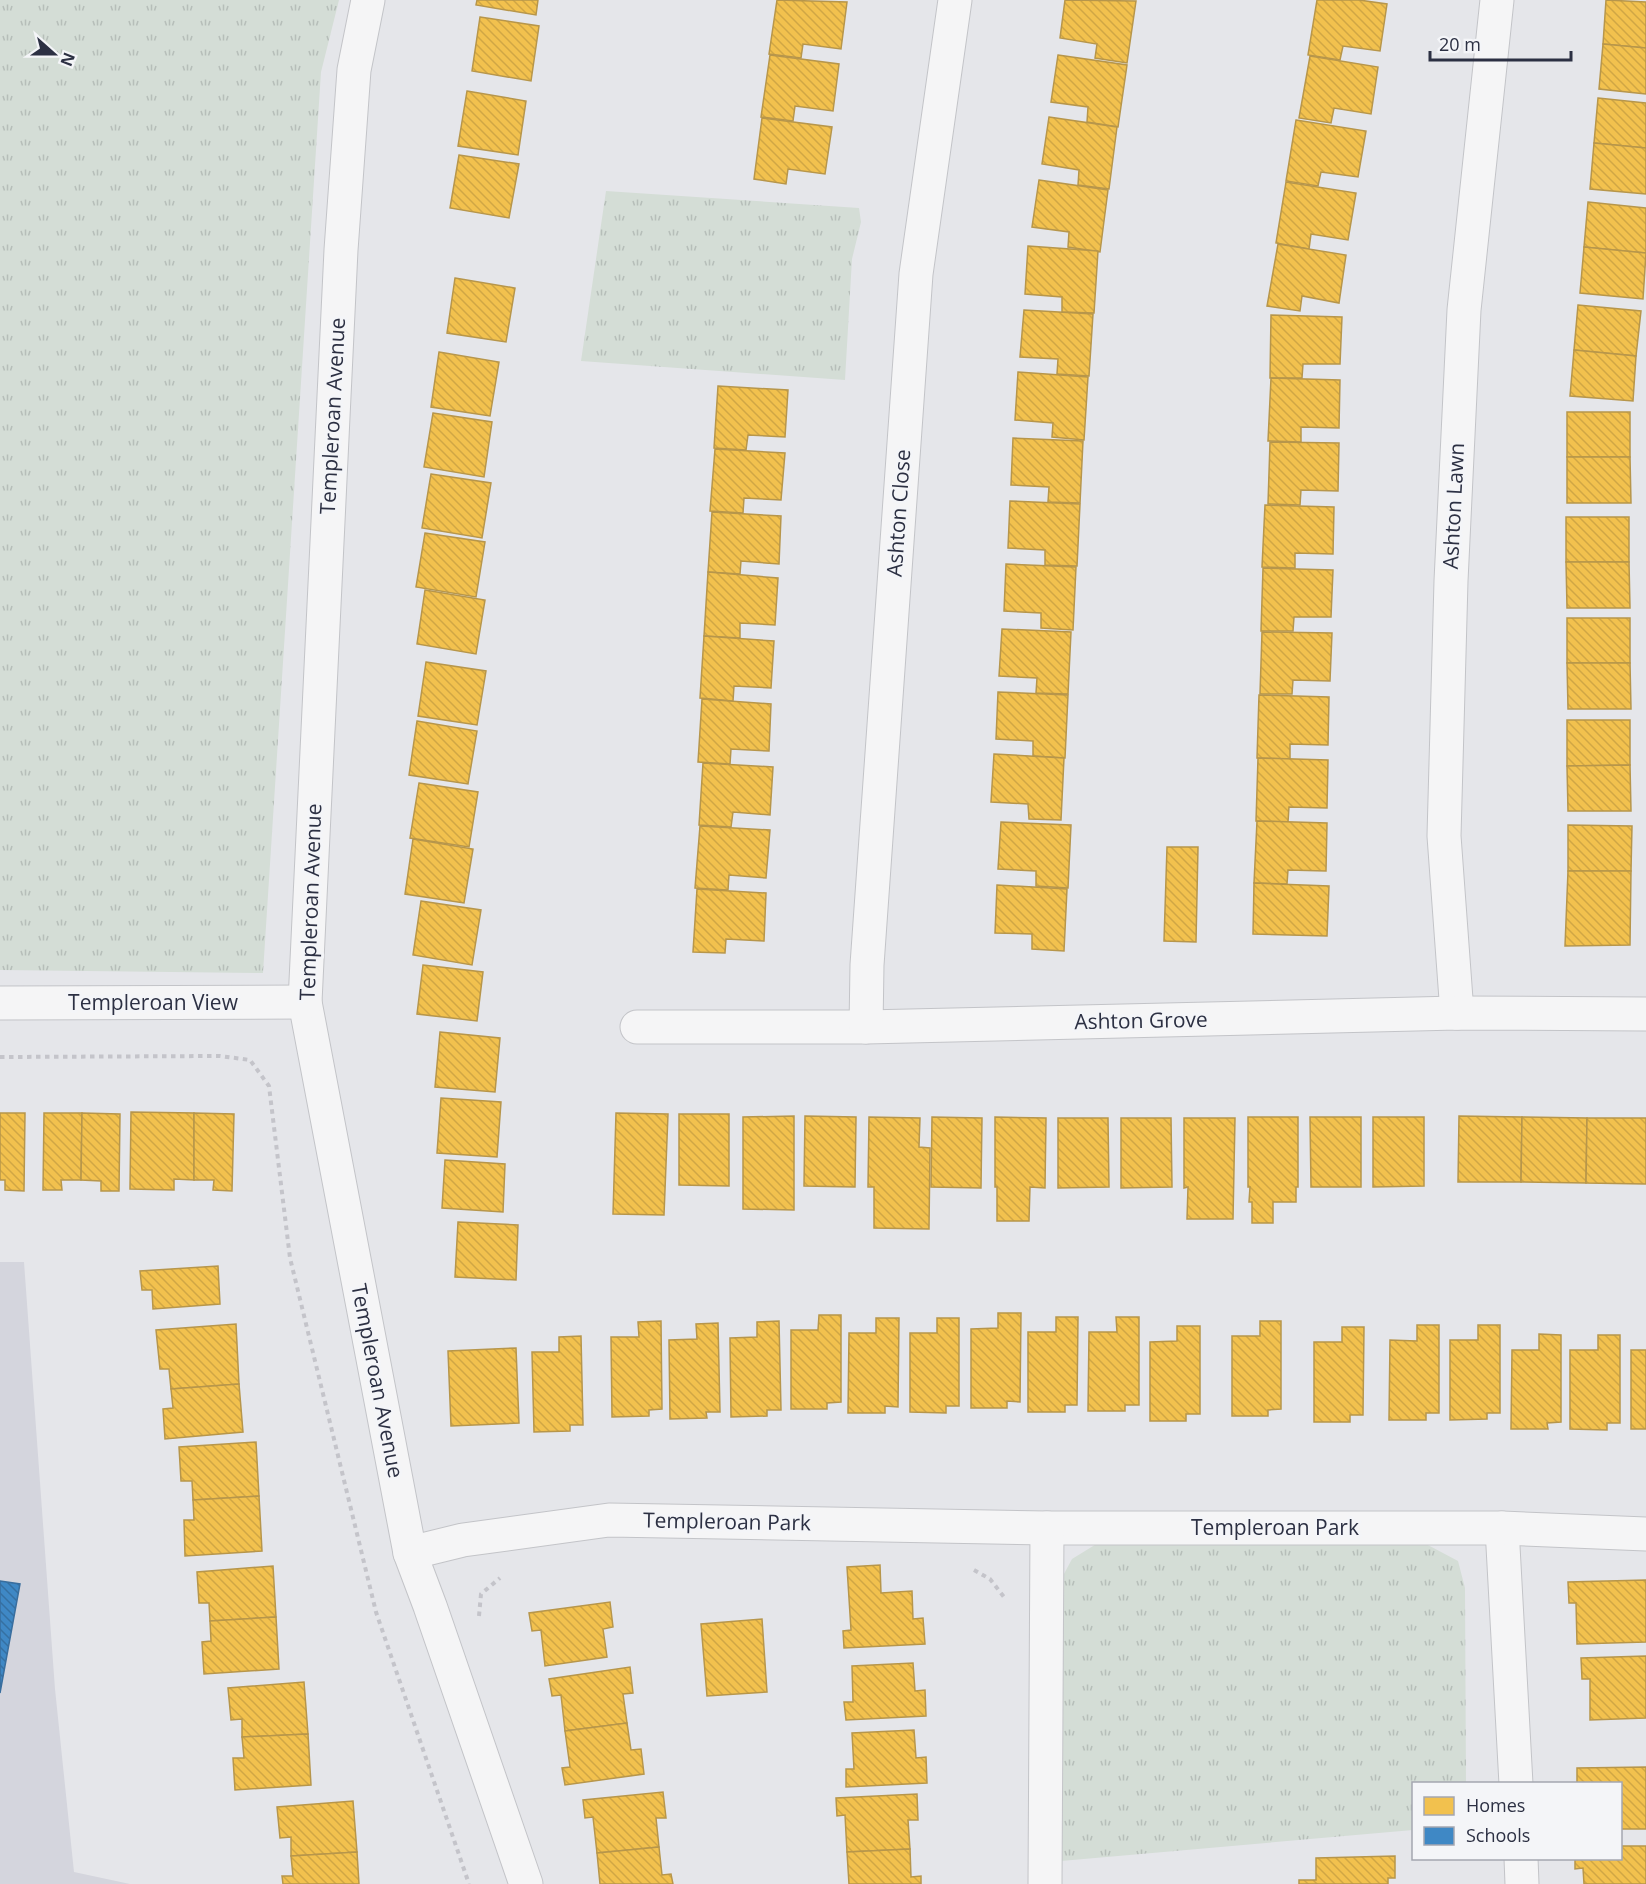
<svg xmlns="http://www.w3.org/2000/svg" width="1646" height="1884" font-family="'Open Sans',sans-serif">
  <defs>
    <pattern id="grass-tufts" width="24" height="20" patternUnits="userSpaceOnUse" patternTransform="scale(1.5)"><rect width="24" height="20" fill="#d4ddd6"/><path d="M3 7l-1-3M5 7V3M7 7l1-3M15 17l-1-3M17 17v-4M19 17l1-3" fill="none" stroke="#b6beb9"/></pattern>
    <pattern id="homes-back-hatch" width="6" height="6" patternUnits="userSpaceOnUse" patternTransform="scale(1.5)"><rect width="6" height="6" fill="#f2c14e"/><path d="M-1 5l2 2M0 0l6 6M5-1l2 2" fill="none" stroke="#d0a645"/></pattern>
    <pattern id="schools-back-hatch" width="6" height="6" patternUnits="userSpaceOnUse" patternTransform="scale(1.5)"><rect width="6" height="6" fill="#3f88c5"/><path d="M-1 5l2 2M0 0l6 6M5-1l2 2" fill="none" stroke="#3570a2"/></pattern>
  </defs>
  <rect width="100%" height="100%" fill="#e5e6ea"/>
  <!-- built -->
  <path fill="#d4d5dd" d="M0,1262H24L55,1689L74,1872L130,1884H0Z"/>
  <!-- grass -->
  <g fill="url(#grass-tufts)">
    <path d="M0,0H339L321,72L263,973L0,970Z"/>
    <path d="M606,191L859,208L861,222L852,259L845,380L581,361Z"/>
    <path d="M1098,1543L1426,1544L1458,1561L1465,1588L1466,1783L1414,1784L1413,1830L1061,1861L1058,1585L1072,1559Z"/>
  </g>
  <!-- homes -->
  <g fill="url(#homes-back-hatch)" stroke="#b7964b" stroke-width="1.5">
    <path d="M477,0H538L536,15L476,5Z"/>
    <path d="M777,0L847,2L841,49L803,44L801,58L769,54Z"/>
    <path d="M1065,0L1136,1L1127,63L1095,58L1097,44L1060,38Z"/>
    <path d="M1317,0H1359L1387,4L1380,51L1343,46L1340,60L1308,55Z"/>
    <path d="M1606,0L1646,2V48L1603,44Z"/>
    <path d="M480,17L539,26L531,81L472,71Z"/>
    <path d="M1603,44L1646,48V94L1599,89Z"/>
    <path d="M770,55L839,64L833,111L795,106L793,121L761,117Z"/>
    <path d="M1058,55L1127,65L1118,127L1087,122L1088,107L1051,102Z"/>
    <path d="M1310,56L1378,67L1371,114L1334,108L1331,123L1299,118Z"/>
    <path d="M467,91L526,101L518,155L458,146Z"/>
    <path d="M1598,98L1646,103V148L1594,143Z"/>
    <path d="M1049,117L1117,127L1109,189L1078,185L1079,170L1042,164Z"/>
    <path d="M762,118L832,127L825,174L788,169L786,184L754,179Z"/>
    <path d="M1296,120L1366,131L1358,177L1321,172L1318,186L1286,181Z"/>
    <path d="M1594,143L1646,148V194L1590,189Z"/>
    <path d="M459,155L519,164L509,218L450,208Z"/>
    <path d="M1039,180L1108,190L1100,252L1068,247L1069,232L1032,227Z"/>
    <path d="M1286,182L1356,193L1348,240L1311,234L1309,249L1276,243Z"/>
    <path d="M1588,202L1646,208V253L1584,247Z"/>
    <path d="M1278,244L1346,255L1339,303L1302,296L1300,311L1267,306Z"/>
    <path d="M1028,246L1098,251L1094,313L1062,312V297L1025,294Z"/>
    <path d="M1584,247L1646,253L1643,299L1580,293Z"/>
    <path d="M455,278L515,288L506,342L447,333Z"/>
    <path d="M1578,305L1641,311L1636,356L1574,350Z"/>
    <path d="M1024,310L1093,314L1089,376L1057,374L1058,359L1020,357Z"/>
    <path d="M1271,315L1342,317L1340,364H1303L1302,378H1270Z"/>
    <path d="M1574,350L1636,356L1633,401L1570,396Z"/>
    <path d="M439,352L499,362L490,416L431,407Z"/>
    <path d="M1018,372L1088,377L1084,440L1052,437L1053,423L1015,420Z"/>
    <path d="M1271,378L1340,380L1339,428L1301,427V442L1268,441Z"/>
    <path d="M718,386L788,390L785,437L748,435L746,450L714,448Z"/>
    <rect x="1567" y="412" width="63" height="45"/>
    <path d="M433,413L492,422L484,477L424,467Z"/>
    <path d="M1013,438L1083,441L1080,503L1048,502L1049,487L1011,485Z"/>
    <path d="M1270,442L1339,443L1338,491L1301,490L1300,505L1268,504Z"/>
    <path d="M715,449L785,453L781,500L744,498L743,513L710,511Z"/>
    <path d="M1567,457H1630L1631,503H1567Z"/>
    <path d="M431,474L491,483L482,538L422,528Z"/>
    <path d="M1010,501L1080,504L1077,566L1045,565V550L1008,548Z"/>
    <path d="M1265,505L1334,507L1333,554L1295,553V568L1262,567Z"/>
    <path d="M712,512L781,516L779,564L741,561L740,574L708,572Z"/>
    <rect x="1566" y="517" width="63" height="45"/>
    <path d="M425,533L485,542L476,597L416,587Z"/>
    <path d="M1566,562H1629L1630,608H1567Z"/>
    <path d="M1006,564L1076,567L1073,630L1041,628V613L1004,611Z"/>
    <path d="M1263,568L1333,570L1331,617H1294L1293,631H1261Z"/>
    <path d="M708,572L778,578L775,625L740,623V638L704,636Z"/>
    <path d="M425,590L485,600L476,654L417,644Z"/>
    <rect x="1567" y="618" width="63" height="45"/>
    <path d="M1002,629L1071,632L1068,694L1036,693L1037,678L999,676Z"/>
    <path d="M1262,632L1332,633L1330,681L1293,680L1292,694H1260Z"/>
    <path d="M704,636L774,641L771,688L734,686L733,701L700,698Z"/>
    <path d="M426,662L486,671L477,725L418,716Z"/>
    <path d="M1567,663H1630L1631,709H1568Z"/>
    <path d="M998,692L1068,695L1065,758L1033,756V741L996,739Z"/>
    <path d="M1259,695L1329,697L1328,745L1290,744V759L1257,758Z"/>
    <path d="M702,699L771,704L769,751L731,749L730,764L698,762Z"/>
    <path d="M1567,720H1630V765L1567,766Z"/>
    <path d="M417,721L477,731L468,784L409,775Z"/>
    <path d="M994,754L1064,758L1061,820L1029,819L1028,804L991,802Z"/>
    <path d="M1258,758L1328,760L1327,808L1289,807L1288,822L1256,821Z"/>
    <path d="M703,763L773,767L770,815L733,812L731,827L699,825Z"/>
    <path d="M1630,765L1631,811H1568L1567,766Z"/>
    <path d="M419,783L478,792L469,847L410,838Z"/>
    <path d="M1257,821L1327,823L1326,871L1288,870L1287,884L1254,883Z"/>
    <path d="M1001,822L1071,825L1068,888L1036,886V871L998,869Z"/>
    <path d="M1568,825L1632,826L1631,871H1568Z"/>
    <path d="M700,826L770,830L766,878L729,875L728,890L695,888Z"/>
    <path d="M413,839L473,849L464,903L405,894Z"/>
    <path d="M1167,847H1198L1196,942L1164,941Z"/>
    <path d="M1568,871H1631L1630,945L1565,946Z"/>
    <path d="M1254,883L1329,886L1327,936L1253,934Z"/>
    <path d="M997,885L1067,889L1064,951L1032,949V934L995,933Z"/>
    <path d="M697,889L766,893L764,941L726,939L725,953L693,952Z"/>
    <path d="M421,901L481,910L472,965L413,955Z"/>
    <path d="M423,965L483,972L477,1021L417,1014Z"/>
    <path d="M440,1032L500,1038L495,1092L435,1087Z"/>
    <path d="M441,1098L501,1102L497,1157L437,1153Z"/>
    <path d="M131,1112L194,1113V1180L174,1179V1190L130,1189Z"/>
    <path d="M0,1113H25L24,1191L5,1190V1180H0Z"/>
    <path d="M44,1113H82L81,1180H61L62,1190H43Z"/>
    <path d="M82,1113L120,1114L119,1191H101V1181L81,1180Z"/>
    <path d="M194,1113L234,1114L232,1191L213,1190L214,1180H194Z"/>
    <path d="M616,1113L668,1114L664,1215L613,1214Z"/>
    <path d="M679,1114H729V1186L679,1185Z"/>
    <path d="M794,1116V1210L743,1209V1117Z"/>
    <path d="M805,1116L856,1117L855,1187L804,1186Z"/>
    <path d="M1459,1116L1522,1117L1521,1182H1458Z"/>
    <path d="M869,1117L920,1118L919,1147L930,1148L929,1229L874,1228V1187H868Z"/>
    <path d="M932,1117L982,1118L981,1188L931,1187Z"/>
    <path d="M995,1117L1046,1118L1045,1188L1030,1187L1029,1221H997V1187H995Z"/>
    <path d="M1248,1117H1298V1187H1296V1202H1273V1223H1252V1202H1249L1250,1187H1248Z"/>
    <path d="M1310,1117H1361V1187H1311Z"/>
    <path d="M1373,1117H1424V1186L1373,1187Z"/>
    <path d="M1522,1117L1587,1118L1586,1183L1521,1182Z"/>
    <path d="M1058,1118H1108L1109,1187L1058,1188Z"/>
    <path d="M1121,1118H1171L1172,1187L1121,1188Z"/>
    <path d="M1184,1118H1235L1233,1219H1187L1188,1187L1184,1188Z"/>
    <path d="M1587,1118H1646V1184L1586,1183Z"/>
    <path d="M445,1160L505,1164L503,1212L442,1208Z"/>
    <path d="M458,1222L518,1225L516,1280L455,1277Z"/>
    <path d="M218,1266L220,1304L153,1309L152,1290H142L140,1271Z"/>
    <path d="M998,1313H1021L1020,1402L1007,1401V1408H971V1329L998,1328Z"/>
    <path d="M819,1315H841V1402L827,1403V1409H791V1330H818Z"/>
    <path d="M1056,1317H1078L1077,1405H1065V1412H1028V1332H1056Z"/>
    <path d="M1116,1317H1139V1405H1125V1411H1088L1089,1332H1117Z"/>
    <path d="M876,1318H899L898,1407L885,1406V1413H848L849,1333H876Z"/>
    <path d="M937,1318H959V1406H946V1413L910,1412V1333H937Z"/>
    <path d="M661,1321L662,1409L649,1410V1416L612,1417L611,1337H639L638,1322Z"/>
    <path d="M779,1321L781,1410H767V1416L731,1417L730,1338L757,1337V1322Z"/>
    <path d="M1260,1321H1281V1409L1268,1410V1416H1232V1336H1260Z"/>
    <path d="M718,1323L720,1412H706L707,1418L670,1419L669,1340L697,1339L696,1324Z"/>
    <path d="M236,1324L239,1384L171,1389L169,1369H160L156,1330Z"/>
    <path d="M1417,1325H1439V1413H1426V1420H1389L1390,1340L1417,1341Z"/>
    <path d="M1478,1325H1500V1413H1487V1419L1450,1420V1340H1478Z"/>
    <path d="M1177,1326H1200V1414H1186V1421H1150V1342L1177,1341Z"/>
    <path d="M1342,1327H1364L1363,1415H1350V1422H1314V1342H1342Z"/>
    <path d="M1539,1334L1561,1335V1422L1547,1423L1548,1429H1511L1512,1350H1539Z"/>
    <path d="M1598,1335H1620V1423H1607V1430L1570,1429V1350H1598Z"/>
    <path d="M581,1336L583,1425H570V1431L534,1432L532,1352H559V1337Z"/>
    <path d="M516,1348L519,1423L451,1426L448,1351Z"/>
    <rect x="1631" y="1350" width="15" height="79"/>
    <path d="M239,1384L243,1432L165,1439L163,1409L173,1408L171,1389Z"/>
    <path d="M256,1442L259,1496L193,1500L192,1481H181L179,1447Z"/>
    <path d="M259,1496L262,1551L185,1556L184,1520H194L193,1500Z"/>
    <path d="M880,1565L881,1593L912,1591L913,1619L923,1618L925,1644L844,1648L843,1631L851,1630L847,1567Z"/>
    <path d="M273,1566L276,1617L210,1621L209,1603H199L197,1572Z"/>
    <path d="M1646,1580V1642L1577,1644L1576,1603H1569L1568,1582Z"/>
    <path d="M610,1602L613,1627L603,1629L607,1657L545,1666L541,1630L532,1631L529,1613Z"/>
    <path d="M276,1617L279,1669L204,1674L202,1642L211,1641L210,1621Z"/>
    <path d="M762,1619L767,1692L707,1696L701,1624Z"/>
    <path d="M1646,1656V1718L1590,1720V1679H1582L1581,1658Z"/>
    <path d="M913,1663L915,1691L925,1690L926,1716L846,1720L844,1702H853L852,1666Z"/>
    <path d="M630,1667L633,1693L623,1694L627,1723L565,1731L561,1695L552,1696L549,1679Z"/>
    <path d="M304,1682L308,1734L242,1737V1719L231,1720L228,1688Z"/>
    <path d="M627,1723L631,1750L641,1749L644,1774L565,1785L562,1768L570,1767L565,1731Z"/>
    <path d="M914,1730L916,1758L926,1757L927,1783L846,1787V1769H854L852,1733Z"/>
    <path d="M308,1734L311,1785L235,1790L233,1758H244L242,1737Z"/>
    <path d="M1646,1767V1829H1620V1784H1577V1768Z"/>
    <path d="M663,1792L666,1818H656L659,1847L597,1853L593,1817L585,1818L583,1800Z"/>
    <path d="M917,1794L918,1820H908L910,1849L847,1852L845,1815L837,1816L836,1798Z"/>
    <path d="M353,1801L357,1852L291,1856V1837L280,1838L277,1807Z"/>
    <path d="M1620,1846H1646V1884H1584L1583,1868L1575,1869V1858H1620Z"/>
    <path d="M659,1847L662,1875L671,1874L673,1884H600L597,1853Z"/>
    <path d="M910,1849L911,1877L921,1876V1884H849L847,1852Z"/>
    <path d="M357,1852L359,1884H283L282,1876H293L291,1856Z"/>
    <path d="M1395,1856V1878H1388V1884H1299V1880H1316V1858Z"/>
  </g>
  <!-- schools -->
  <path fill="url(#schools-back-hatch)" stroke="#396e9e" stroke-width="1.5" d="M0,1581L20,1584L0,1693Z"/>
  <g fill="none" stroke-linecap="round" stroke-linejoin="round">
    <defs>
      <g id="minor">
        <path d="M368,0L354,70L341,250L305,1002L410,1553L430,1606L526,1884"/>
        <path d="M0,1003L305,1002"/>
        <path d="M1457,1013L1444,836L1451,581L1464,310L1497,0"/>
        <path d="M637,1027H866L1457,1013L1646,1014"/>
        <path d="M866,1027L867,965L916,274L955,0"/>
        <path d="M1502,1528L1516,1784"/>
        <path d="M410,1553L463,1540L609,1520L1047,1528H1502L1646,1534"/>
        <path d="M1521,1858L1522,1884"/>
        <path d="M1045,1884L1047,1528"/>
      </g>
    </defs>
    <!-- minor casing -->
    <use href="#minor" stroke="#c3c4c8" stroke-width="35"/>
    <!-- path -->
    <g stroke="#c4c4ca" stroke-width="4" stroke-dasharray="4.5 4.5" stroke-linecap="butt">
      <path d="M0,1057L220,1056L250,1060L269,1086L290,1258L376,1612L469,1884"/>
      <path d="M974,1570L990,1579L1004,1597"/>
      <path d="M479,1616L481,1594L500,1578"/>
    </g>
    <!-- minor -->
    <use href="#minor" stroke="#f5f5f6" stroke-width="33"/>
  </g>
  <g text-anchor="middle" stroke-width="6" stroke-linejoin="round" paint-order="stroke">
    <!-- street labels -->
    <g font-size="21" fill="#2c3043" stroke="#f4f5f8">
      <text transform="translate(333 416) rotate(-87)" y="7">Templeroan Avenue</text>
      <text transform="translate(1454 506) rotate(-87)" y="7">Ashton Lawn</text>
      <text transform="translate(899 513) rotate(-86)" y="7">Ashton Close</text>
      <text transform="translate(311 902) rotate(-88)" y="7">Templeroan Avenue</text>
      <text x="153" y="1010">Templeroan View</text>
      <text transform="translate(1141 1021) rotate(-1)" y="7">Ashton Grove</text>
      <text transform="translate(377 1381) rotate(79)" y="7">Templeroan Avenue</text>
      <text transform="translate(727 1522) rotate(1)" y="7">Templeroan Park</text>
      <text x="1275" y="1535">Templeroan Park</text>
    </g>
  </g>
  <!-- legend -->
  <rect x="1412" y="1782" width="210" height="78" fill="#f4f5f8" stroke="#a4a6b0" stroke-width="1.5"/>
  <rect x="1424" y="1797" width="30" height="18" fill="#f2c14e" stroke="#a4a6b0" stroke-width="1.5"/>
  <text x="1466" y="1812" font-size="18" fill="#2c3043">Homes</text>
  <rect x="1424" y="1827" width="30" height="18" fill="#3f88c5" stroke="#a4a6b0" stroke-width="1.5"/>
  <text x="1466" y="1842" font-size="18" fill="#2c3043">Schools</text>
  <!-- north arrow -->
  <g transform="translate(54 54) rotate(111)" stroke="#f4f5f8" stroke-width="4.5" paint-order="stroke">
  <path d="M0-4.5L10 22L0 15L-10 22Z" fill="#2c3043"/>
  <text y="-9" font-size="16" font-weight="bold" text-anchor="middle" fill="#2c3043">N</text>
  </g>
  <!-- scale -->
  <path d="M1430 51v9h141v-9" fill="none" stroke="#2c3043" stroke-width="3"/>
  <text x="1439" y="51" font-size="18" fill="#2c3043" stroke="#f4f5f8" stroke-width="4.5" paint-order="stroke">20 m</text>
</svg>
